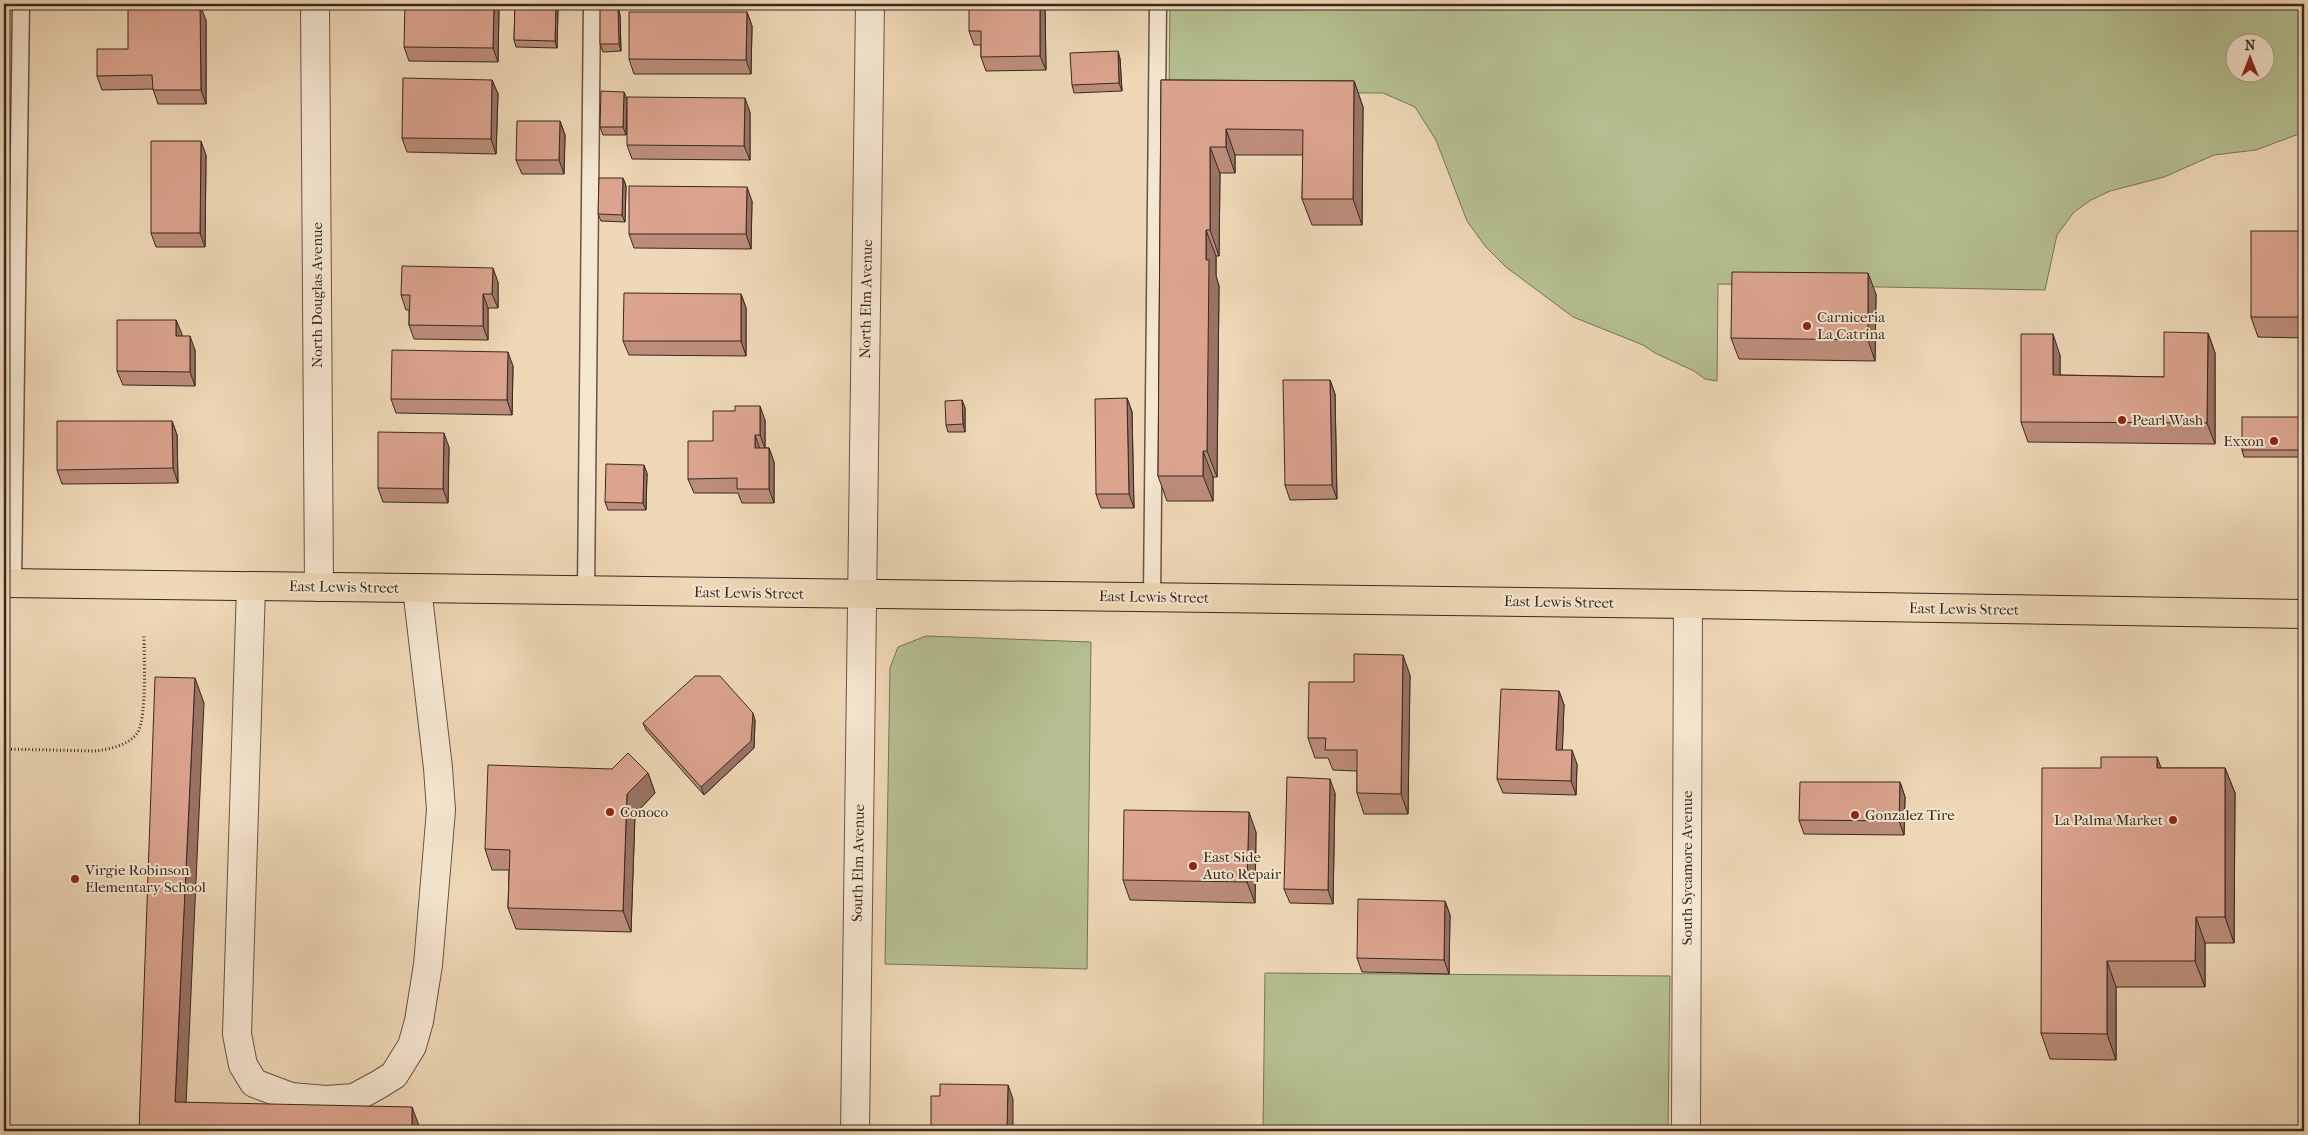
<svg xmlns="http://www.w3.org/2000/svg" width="2308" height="1135" font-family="'IM FELL French Canon',serif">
  <rect width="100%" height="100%" fill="#efd8b7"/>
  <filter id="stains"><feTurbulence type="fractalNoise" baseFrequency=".004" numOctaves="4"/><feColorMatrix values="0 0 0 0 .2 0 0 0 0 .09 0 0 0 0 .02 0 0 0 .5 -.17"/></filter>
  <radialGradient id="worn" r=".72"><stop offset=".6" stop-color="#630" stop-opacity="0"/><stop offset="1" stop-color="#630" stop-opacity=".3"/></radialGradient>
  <!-- green -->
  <g fill="#b5bf91" stroke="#767459" fill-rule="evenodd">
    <path d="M1170,4H2304V132L2256,150L2214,155L2164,177L2110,191L2091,200L2074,212L2057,235L2045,290L1718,284L1717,381L1705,379L1694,371L1655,353L1643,345L1573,317L1506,267L1485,246L1467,221L1436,140L1415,107L1383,93H1169ZM2236,42H2266V72H2236Z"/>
    <path d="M926,636L1091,642L1087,969L885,964L890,668L898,647Z"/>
    <path d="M1265,973L1670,976L1668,1131H1263Z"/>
  </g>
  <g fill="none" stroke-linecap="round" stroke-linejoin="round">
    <defs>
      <g id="service">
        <path d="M13,583L21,4"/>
        <path d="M586,591L592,4"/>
        <path d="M1152,597L1158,4"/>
      </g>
      <g id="minor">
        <path d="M315,4L319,587"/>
        <path d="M251,586L237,1034L243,1065L254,1083L291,1097L326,1100L354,1098L378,1085L394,1075L412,1046L419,1021L428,965L441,810L438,768L417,588"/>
        <path d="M855,1131L870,4"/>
        <path d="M1686,1131L1688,604"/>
      </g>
      <path id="primary" d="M4,583L1688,604L2304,614"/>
    </defs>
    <!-- service casing -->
    <use href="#service" stroke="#665446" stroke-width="19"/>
    <!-- minor casing -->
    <use href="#minor" stroke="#665446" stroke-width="30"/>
    <!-- primary casing -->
    <use href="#primary" stroke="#382821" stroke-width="30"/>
    <!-- path -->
    <path stroke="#382821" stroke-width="3" stroke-dasharray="1 2.5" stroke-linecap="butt" d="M4,749L96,751C110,749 130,745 138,732C147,714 144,657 144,635"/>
    <!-- service -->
    <use href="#service" stroke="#f5e6d0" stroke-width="16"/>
    <!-- minor -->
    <use href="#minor" stroke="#f5e6d0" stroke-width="28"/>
    <!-- primary -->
    <use href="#primary" stroke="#efd8b7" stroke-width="28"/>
  </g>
  <!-- wall -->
  <g fill="#bd8d7b" stroke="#382821">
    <path d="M515,4H556L558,9L557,48L516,47L514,40Z"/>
    <path d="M1045,4L1046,70L986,71L981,57V45H974L969,31Z"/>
    <path d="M618,7L620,15L621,51L603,52L600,44Z"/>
    <path d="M499,8L498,62L409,61L404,47Z"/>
    <path d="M747,12L752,26L751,74H634L629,59Z"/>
    <path d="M206,20V104H158L153,89L102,90L97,76L128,49Z"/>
    <path d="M1118,51L1120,59L1122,91L1074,93L1072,85Z"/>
    <path d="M492,80L498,94L496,154L407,152L402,138Z"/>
    <path d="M1161,80L1354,81L1363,107L1362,225H1312L1302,199L1303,155H1235V173H1220L1219,256H1216V276L1219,286L1217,477H1213V501H1167L1158,476Z"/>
    <path d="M627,99L626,135H603L600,127Z"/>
    <path d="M750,112V160L632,159L627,145Z"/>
    <path d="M560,121L565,135L564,174H522L516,160Z"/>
    <path d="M206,155L205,247H156L151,233Z"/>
    <path d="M623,178L626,186L625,222L601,221L598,214Z"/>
    <path d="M752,201L751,249L634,248L629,234Z"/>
    <path d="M2304,231V338L2258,337L2251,317Z"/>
    <path d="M498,282V308H488V340L414,339L409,325V310H406L401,295Z"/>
    <path d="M741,294L746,308V356L629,355L623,341Z"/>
    <path d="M1876,294L1875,361L1739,359L1731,338Z"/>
    <path d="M176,320L182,336L195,350V386L123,385L117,371Z"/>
    <path d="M2208,333L2215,353V444L2028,442L2021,422L2060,355V375L2164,377Z"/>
    <path d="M513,366L512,415L396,413L391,399Z"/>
    <path d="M1330,380L1335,394L1337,499L1290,500L1285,485Z"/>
    <path d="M1127,398L1132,412L1134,508H1101L1096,494Z"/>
    <path d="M962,400L965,408V432H948L946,425Z"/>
    <path d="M2304,417V457H2244L2242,450Z"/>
    <path d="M765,420V448H769L774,462V503H742L738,493H694L688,479L713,441Z"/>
    <path d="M172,421L177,435L178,483L62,484L57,470Z"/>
    <path d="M449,447L448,503L383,502L378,488Z"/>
    <path d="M647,473L646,510H608L605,502Z"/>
    <path d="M1410,675L1408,814H1364L1357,793V771L1333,770L1328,758H1315L1308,738L1354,682Z"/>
    <path d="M1559,691L1564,705L1562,750L1577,764L1576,795L1503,793L1497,779Z"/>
    <path d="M755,720L754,748L704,795L646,730L643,723Z"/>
    <path d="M2161,768H2225L2235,793L2234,943H2205V987H2116V1060L2050,1059L2041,1033Z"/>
    <path d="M612,769L648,773L655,793L635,814L631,932L516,929L508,908L509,870H492L485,849Z"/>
    <path d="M1900,782L1905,797L1904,835L1804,834L1799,820Z"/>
    <path d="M1335,793L1333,904L1290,903L1284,889Z"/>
    <path d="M1256,832L1255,903L1130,900L1123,880Z"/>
    <path d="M1445,901L1450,915L1449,974L1362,972L1357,958Z"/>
  </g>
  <!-- shaded-wall -->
  <g fill="#9a7364" stroke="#382821">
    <path d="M494,4H497L499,8L498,62L493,48Z"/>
    <path d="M556,4L558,9L557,48L555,41Z"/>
    <path d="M1040,4H1045L1046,70L1040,56Z"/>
    <path d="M200,5L206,20V104L201,90Z"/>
    <path d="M618,7L620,15L621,51L619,44Z"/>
    <path d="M747,12L752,26L751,74L746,60Z"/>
    <path d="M1118,51L1120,59L1122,91L1119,83Z"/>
    <path d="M492,80L498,94L496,154L491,139Z"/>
    <path d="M1354,81L1363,107L1362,225L1353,199Z"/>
    <path d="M624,92L627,99L626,135L623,127Z"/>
    <path d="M745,98L750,112V160L744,146Z"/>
    <path d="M560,121L565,135L564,174L559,160Z"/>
    <path d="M1226,129L1235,155V173L1226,147Z"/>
    <path d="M201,141L206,155L205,247L200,233Z"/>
    <path d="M1210,147L1220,173L1219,256L1210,230Z"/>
    <path d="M623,178L626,186L625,222L622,215Z"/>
    <path d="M747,187L752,201L751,249L746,234Z"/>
    <path d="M1206,230L1216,256V276L1219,286L1217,477L1207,451Z"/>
    <path d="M493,268L498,282V308L492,294Z"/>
    <path d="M1868,273L1876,294L1875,361L1868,340Z"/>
    <path d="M483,294L488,308V340L483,326Z"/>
    <path d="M741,294L746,308V356L741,341Z"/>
    <path d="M176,320L182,334V350L176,336Z"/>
    <path d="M2208,333L2215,353V444L2207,423Z"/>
    <path d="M2053,334L2060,355V396L2053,375Z"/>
    <path d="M190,336L195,350V386L190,372Z"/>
    <path d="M508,352L513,366L512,415L507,400Z"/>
    <path d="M1330,380L1335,394L1337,499L1332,485Z"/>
    <path d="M1127,398L1132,412L1134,508L1129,494Z"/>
    <path d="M962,400L965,408V432L963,424Z"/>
    <path d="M760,406L765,420V449L760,435Z"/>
    <path d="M172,421L177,435L178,483L173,468Z"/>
    <path d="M444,433L449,447L448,503L443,489Z"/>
    <path d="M755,435L760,449L755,448Z"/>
    <path d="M769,448L774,462V503L769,489Z"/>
    <path d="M1203,451L1213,477V501L1203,476Z"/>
    <path d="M644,465L647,473L646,510L643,503Z"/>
    <path d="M1403,655L1410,675L1408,814L1401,794Z"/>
    <path d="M195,678L204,703L185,1127L175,1102Z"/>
    <path d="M1559,691L1564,705L1562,764L1556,750Z"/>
    <path d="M753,713L755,720L754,748L704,795L701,787Z"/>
    <path d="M1572,750L1577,764L1576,795L1571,781Z"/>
    <path d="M2157,757L2167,783L2157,768Z"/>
    <path d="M2225,768L2235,793L2234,943L2225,917Z"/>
    <path d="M648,773L655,793L635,814L631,932L623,911L627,794Z"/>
    <path d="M1330,779L1335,793L1333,904L1328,890Z"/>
    <path d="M1900,782L1905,797L1904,835L1899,821Z"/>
    <path d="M1249,812L1256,832L1255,903L1247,882Z"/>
    <path d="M1445,901L1450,915L1449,974L1444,960Z"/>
    <path d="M2196,917L2205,943V987L2195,961Z"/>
    <path d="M2107,961L2116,987V1060L2107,1034Z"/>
    <path d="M1008,1085L1013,1099V1131H1007Z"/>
    <path d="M412,1107L421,1131H412Z"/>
  </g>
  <!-- building -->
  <g fill="#dca48f" stroke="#382821">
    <path d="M405,4H494L493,48L404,47Z"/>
    <path d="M515,4H556L555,41L514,40Z"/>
    <path d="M969,4H1040V56L981,57V31H969Z"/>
    <path d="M200,5L201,90H153L152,75L97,76V49H128V6Z"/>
    <path d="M600,7H618L619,44H600Z"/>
    <path d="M629,12H747L746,60L629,59Z"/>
    <path d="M1118,51L1119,83L1072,85L1070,53Z"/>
    <path d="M403,78L492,80L491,139L402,138Z"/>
    <path d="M1161,80L1354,81L1353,199H1302L1303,130L1226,129V147H1210V230H1206V260H1209L1207,451H1203V476H1158Z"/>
    <path d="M601,91L624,92L623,127H600Z"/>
    <path d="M627,97L745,98L744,146L627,145Z"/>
    <path d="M517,121H560L559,160H516Z"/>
    <path d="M151,141H201L200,233H151Z"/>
    <path d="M599,178H623L622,215L598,214Z"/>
    <path d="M629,186L747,187L746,234H629Z"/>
    <rect x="2251" y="231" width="53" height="86"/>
    <path d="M402,266L493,268L492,294H483V326L409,325L410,295H401Z"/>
    <path d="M1732,272L1868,273V340L1731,338Z"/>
    <path d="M624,293L741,294V341H623Z"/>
    <path d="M117,320H176V336H190V372L117,371Z"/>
    <path d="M2164,332L2208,333L2207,423L2021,422V334H2053V375L2164,377Z"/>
    <path d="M392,350L508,352L507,400L391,399Z"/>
    <path d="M1283,380H1330L1332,485H1285Z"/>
    <path d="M1127,398L1129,494H1096L1095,399Z"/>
    <path d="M962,400L963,424L946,425L945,401Z"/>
    <path d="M735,406H760V435H755V448H769V489H737V478L688,479V441H713V411H735Z"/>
    <rect x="2242" y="417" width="62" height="33"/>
    <path d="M57,421H172L173,468L57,470Z"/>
    <path d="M378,432L444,433L443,489L378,488Z"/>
    <path d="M606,464L644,465L643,503L605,502Z"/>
    <path d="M1354,654L1403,655L1401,794L1357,793V750H1325L1326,738H1308L1309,682H1354Z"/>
    <path d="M695,676H720L753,713L751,741L701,787L643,723Z"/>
    <path d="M155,677L195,678L175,1102L412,1107V1131H139Z"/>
    <path d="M1501,689L1559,691L1556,750H1572L1571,781L1497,779Z"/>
    <path d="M628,753L648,773L627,794L623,911L508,908L510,850L485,849L488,765L612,769Z"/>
    <path d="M2101,757H2157V768H2225V917H2196L2195,961H2107V1034L2041,1033L2042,768H2101Z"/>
    <path d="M1287,777L1330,779L1328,890L1284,889Z"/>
    <path d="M1800,782H1900L1899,821L1799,820Z"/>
    <path d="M1124,810L1249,812L1247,882L1123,880Z"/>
    <path d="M1358,899L1445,901L1444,960L1357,958Z"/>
    <path d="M940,1084L1008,1085L1007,1131H931V1096H940Z"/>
  </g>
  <!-- markers -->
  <g fill="#8f2418" stroke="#f5e6d0" stroke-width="2">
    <circle cx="1807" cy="326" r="5"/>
    <circle cx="2122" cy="420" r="5"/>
    <circle cx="2274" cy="441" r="5"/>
    <circle cx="610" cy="812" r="5"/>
    <circle cx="1855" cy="815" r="5"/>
    <circle cx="2173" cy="820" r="5"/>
    <circle cx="1193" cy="866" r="5"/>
    <circle cx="75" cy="879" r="5"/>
  </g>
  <g text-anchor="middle" stroke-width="4" stroke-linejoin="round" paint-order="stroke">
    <!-- street labels -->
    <g font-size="15" fill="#382821" stroke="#f5e6d0">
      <text transform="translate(317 295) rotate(-90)" y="5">North Douglas Avenue</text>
      <text transform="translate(866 299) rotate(-89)" y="5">North Elm Avenue</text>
      <text transform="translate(344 587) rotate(1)" y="5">East Lewis Street</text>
      <text transform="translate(749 593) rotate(1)" y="5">East Lewis Street</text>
      <text transform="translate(1154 597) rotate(1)" y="5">East Lewis Street</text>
      <text transform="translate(1559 602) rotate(1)" y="5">East Lewis Street</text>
      <text transform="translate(1964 609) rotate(1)" y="5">East Lewis Street</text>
      <text transform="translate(858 863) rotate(-89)" y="5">South Elm Avenue</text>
      <text transform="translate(1687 868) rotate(-90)" y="5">South Sycamore Avenue</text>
    </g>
    <!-- poi labels -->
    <g font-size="15" fill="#382821" stroke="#f5e6d0" text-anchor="start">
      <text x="1817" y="322">Carniceria<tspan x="1817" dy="17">La Catrina</tspan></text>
      <text x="2132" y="425">Pearl Wash</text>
      <text x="2264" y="446" text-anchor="end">Exxon</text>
      <text x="620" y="817">Conoco</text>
      <text x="1865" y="820">Gonzalez Tire</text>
      <text x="2163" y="825" text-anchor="end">La Palma Market</text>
      <text x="1203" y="862">East Side<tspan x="1203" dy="17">Auto Repair</tspan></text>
      <text x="85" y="875">Virgie Robinson<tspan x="85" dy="17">Elementary School</tspan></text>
    </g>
  </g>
  <!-- margin -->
  <rect width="2308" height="1135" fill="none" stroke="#efd8b7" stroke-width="20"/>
  <rect x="5" y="5" width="2298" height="1125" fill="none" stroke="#382821" stroke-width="2.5"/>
  <rect x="10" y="10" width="2288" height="1115" fill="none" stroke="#382821"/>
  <!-- north arrow -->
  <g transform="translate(2250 58)"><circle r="24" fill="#f5e6d0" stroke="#a99a8a"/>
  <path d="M0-4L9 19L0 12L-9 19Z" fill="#8f2418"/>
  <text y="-8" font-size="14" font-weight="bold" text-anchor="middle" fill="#382821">N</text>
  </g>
  <rect width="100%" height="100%" filter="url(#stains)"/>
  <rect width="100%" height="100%" fill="url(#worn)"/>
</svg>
